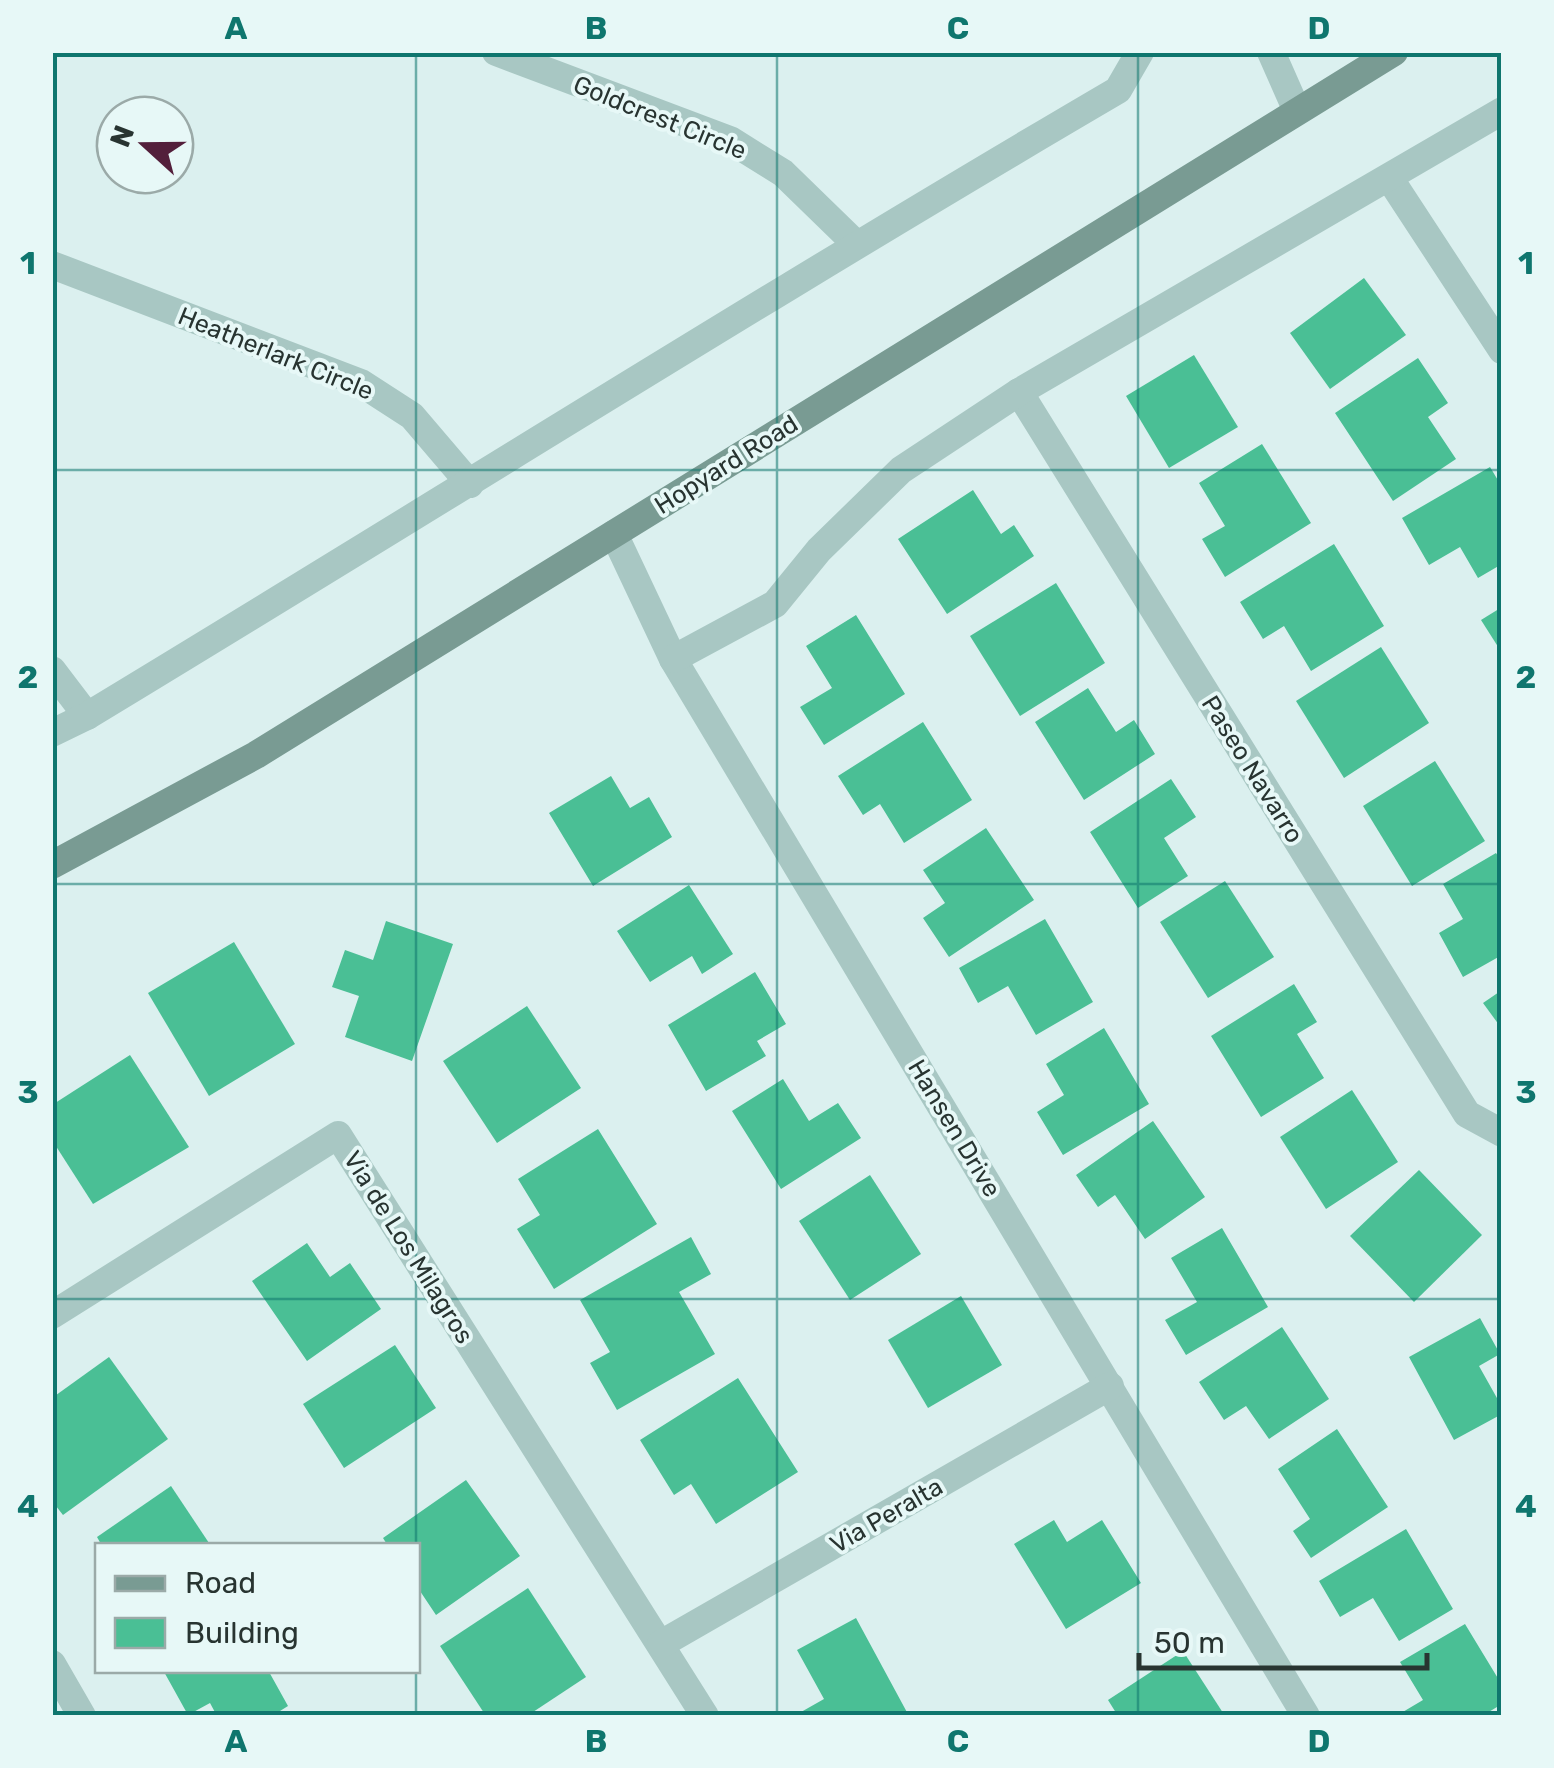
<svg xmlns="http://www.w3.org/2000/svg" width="1554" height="1768" font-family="Rubik,sans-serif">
  <rect width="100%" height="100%" fill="#dbf0ef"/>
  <!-- building -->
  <g fill="#4abf95">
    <path d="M1364,278L1406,335L1330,389L1290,333Z"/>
    <path d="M1194,355L1238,427L1169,468L1126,396Z"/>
    <path d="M1418,358L1448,403L1428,417L1456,459L1393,501L1335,413Z"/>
    <path d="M1262,444L1311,523L1225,577L1202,539L1225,526L1199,483Z"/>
    <path d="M1490,467L1502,487V564L1478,578L1460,547L1429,565L1402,518Z"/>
    <path d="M973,490L1001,534L1014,525L1034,556L947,614L898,539Z"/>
    <path d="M1334,544L1384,626L1311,671L1284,626L1263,639L1240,602Z"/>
    <path d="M1056,583L1105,663L1020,716L970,636Z"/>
    <path d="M1502,607V653L1481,620Z"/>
    <path d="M856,615L905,694L824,745L800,707L832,688L806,646Z"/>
    <path d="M1381,647L1429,723L1344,778L1296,701Z"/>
    <path d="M1088,688L1116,732L1134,720L1155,754L1084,800L1035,722Z"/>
    <path d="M923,722L972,800L904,843L880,804L863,815L838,776Z"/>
    <path d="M1435,761L1485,841L1412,886L1363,806Z"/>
    <path d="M611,776L630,808L649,797L672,837L593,886L549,813Z"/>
    <path d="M1171,779L1196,817L1164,838L1188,876L1138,908L1090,832Z"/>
    <path d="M986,828L1034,900L949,957L923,918L945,903L923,870Z"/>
    <path d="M1496,853L1502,862V955L1463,977L1439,933L1463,919L1443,884Z"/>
    <path d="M1225,881L1274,957L1208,998L1160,922Z"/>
    <path d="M689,885L733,954L702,974L692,956L650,982L617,931Z"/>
    <path d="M1045,919L1093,1002L1036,1035L1008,986L978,1003L959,968Z"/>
    <path d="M386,921L453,944L412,1061L345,1037L359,996L332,987L345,950L373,960Z"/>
    <path d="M234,942L295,1044L209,1096L148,993Z"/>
    <path d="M755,972L786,1024L757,1041L766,1056L706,1091L668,1025Z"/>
    <path d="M1294,984L1317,1022L1297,1034L1324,1078L1261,1117L1211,1036Z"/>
    <path d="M1502,990V1029L1483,1003Z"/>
    <path d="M527,1006L581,1088L497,1143L443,1061Z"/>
    <path d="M1104,1028L1149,1104L1063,1155L1037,1112L1064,1095L1046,1064Z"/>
    <path d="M130,1055L189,1147L93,1204L52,1140V1105Z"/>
    <path d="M783,1079L809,1121L838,1103L861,1138L781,1189L732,1111Z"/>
    <path d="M1352,1090L1398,1162L1326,1209L1280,1137Z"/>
    <path d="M1153,1121L1205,1197L1145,1239L1115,1195L1098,1207L1076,1175Z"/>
    <path d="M598,1129L657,1224L554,1289L517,1229L540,1215L518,1179Z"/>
    <path d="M1419,1170L1482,1235L1414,1302L1350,1236Z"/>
    <path d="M870,1175L921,1254L850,1300L799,1221Z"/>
    <path d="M1222,1228L1268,1307L1186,1355L1165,1320L1197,1302L1171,1258Z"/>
    <path d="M691,1237L711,1274L679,1292L715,1354L617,1410L590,1363L610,1352L580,1300Z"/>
    <path d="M307,1243L330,1277L350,1263L381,1309L307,1361L252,1281Z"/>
    <path d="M961,1296L1002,1365L928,1408L888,1340Z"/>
    <path d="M1480,1318L1500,1354L1479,1366L1502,1407V1414L1454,1440L1409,1357Z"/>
    <path d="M1282,1327L1329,1399L1269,1439L1246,1406L1224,1420L1199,1382Z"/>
    <path d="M395,1345L436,1408L344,1468L303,1404Z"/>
    <path d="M109,1357L168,1439L63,1515L52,1501V1398Z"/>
    <path d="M738,1378L798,1472L716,1524L691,1484L674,1495L640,1440Z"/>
    <path d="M1337,1429L1388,1507L1311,1558L1293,1531L1310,1519L1278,1469Z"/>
    <path d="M466,1480L520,1556L436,1615L418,1588V1546H388L383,1538Z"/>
    <path d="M171,1486L211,1546H102L97,1537Z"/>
    <path d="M1054,1520L1067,1542L1102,1520L1141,1583L1066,1629L1014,1544Z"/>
    <path d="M1406,1529L1453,1609L1399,1641L1373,1598L1340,1617L1319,1581Z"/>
    <path d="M528,1588L586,1677L527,1716H486L440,1646Z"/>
    <path d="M856,1618L909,1716H794L824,1699L797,1650Z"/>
    <path d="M1465,1624L1502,1685V1704L1482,1716H1396L1423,1700L1400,1662Z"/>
    <path d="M1183,1651L1225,1716H1118L1108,1700Z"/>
    <path d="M163,1670H268L288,1706L272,1716H217L210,1703L188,1715Z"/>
  </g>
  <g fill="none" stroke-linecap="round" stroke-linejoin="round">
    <!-- minor -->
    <g stroke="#a8c7c3" stroke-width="28">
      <path d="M496,52L730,140L783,173L856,244"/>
      <path d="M1271,52L1297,111"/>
      <path d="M1390,179L1502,350"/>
      <path d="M52,265L361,383L412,416L470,484"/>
      <path d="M1019,392L1467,1114L1502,1133"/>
      <path d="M614,534L673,659L1306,1716"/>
      <path d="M673,659L775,604L819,550L901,470L1019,392L1502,111"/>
      <path d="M52,670L87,716"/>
      <path d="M52,733L87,716C431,508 771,293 1118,90L1140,52"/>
      <path d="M52,1315L338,1135L705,1716"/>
      <path d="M661,1644L1110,1386"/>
      <path d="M52,1664L82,1716"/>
    </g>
    <!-- secondary -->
    <path stroke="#799b93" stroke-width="28" d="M52,865L256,755L1394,52"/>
  </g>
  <!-- grid -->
  <path fill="none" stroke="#0f766e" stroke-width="2.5" stroke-opacity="0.55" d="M416,52V1546M777,52V1716M1138,52V1716M52,470H1502M52,884H1502M52,1299H1502M416,1670V1716"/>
  <g text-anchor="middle" stroke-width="8" stroke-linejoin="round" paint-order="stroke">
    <!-- street labels -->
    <g font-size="25" fill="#283431" stroke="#e7f8f7">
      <text transform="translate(660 117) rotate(22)" y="9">Goldcrest Circle</text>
      <text transform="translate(276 353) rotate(22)" y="9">Heatherlark Circle</text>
      <text transform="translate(726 464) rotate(-32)" y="9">Hopyard Road</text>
      <text transform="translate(1253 769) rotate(58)" y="9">Paseo Navarro</text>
      <text transform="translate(955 1128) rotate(59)" y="9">Hansen Drive</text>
      <text transform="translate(409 1247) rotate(58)" y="9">Via de Los Milagros</text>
      <text transform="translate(886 1515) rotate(-30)" y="9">Via Peralta</text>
    </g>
  </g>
  <!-- border -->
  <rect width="1554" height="1768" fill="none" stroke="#e7f8f7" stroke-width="110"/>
  <!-- legend -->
  <rect x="95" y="1543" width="325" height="130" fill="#e7f8f7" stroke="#9baaa8" stroke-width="2.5"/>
  <rect x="115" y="1576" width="50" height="15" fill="#799b93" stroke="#9baaa8" stroke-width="2.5"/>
  <text x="185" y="1593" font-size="30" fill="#283431">Road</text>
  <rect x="115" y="1618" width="50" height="30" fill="#4abf95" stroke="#9baaa8" stroke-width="2.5"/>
  <text x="185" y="1643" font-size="30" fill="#283431">Building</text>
  <!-- north arrow -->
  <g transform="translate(145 145) rotate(291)"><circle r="48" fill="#e7f8f7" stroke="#9baaa8" stroke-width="2.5"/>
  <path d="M0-8L18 38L0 25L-18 38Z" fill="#531f3b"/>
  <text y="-15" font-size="28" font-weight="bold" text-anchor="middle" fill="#283431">N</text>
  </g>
  <!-- scale -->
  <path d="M1139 1653v15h288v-15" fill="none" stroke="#283431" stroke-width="5"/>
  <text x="1154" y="1653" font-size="30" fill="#283431" stroke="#e7f8f7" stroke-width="8" paint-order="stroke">50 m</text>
  <rect x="55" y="55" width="1444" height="1658" fill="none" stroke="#0f766e" stroke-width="4"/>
  <g font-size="32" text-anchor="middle" font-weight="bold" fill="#0f766e">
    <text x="236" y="39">A</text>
    <text x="596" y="39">B</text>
    <text x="958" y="39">C</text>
    <text x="1319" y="39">D</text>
    <text x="28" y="274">1</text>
    <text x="1526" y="274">1</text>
    <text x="28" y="688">2</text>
    <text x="1526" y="688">2</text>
    <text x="28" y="1103">3</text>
    <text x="1526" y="1103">3</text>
    <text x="28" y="1517">4</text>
    <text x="1526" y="1517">4</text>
    <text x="236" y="1752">A</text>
    <text x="596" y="1752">B</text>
    <text x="958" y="1752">C</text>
    <text x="1319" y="1752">D</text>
  </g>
</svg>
